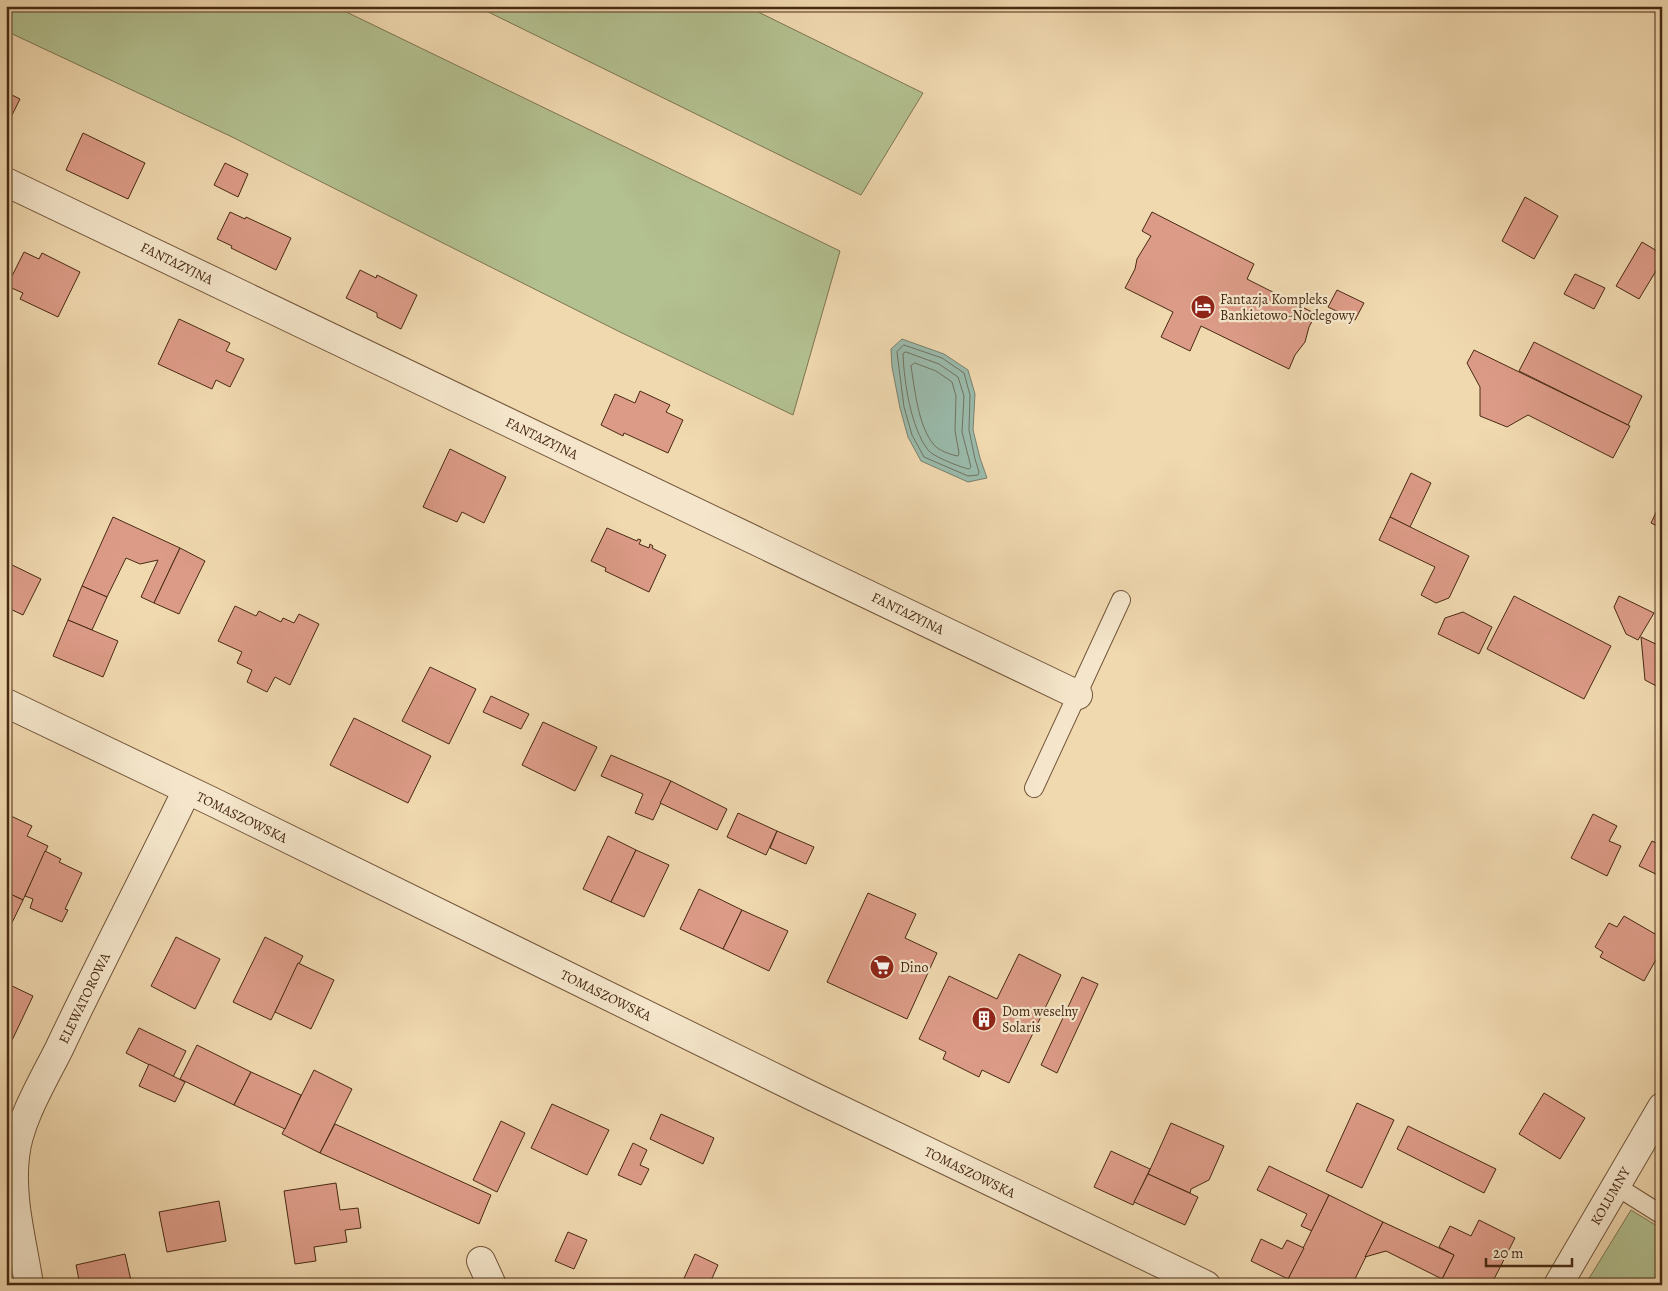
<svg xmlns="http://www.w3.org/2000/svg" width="1668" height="1291" font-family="Alegreya,serif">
  <rect width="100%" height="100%" fill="#f0d8af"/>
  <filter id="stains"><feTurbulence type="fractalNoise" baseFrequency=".004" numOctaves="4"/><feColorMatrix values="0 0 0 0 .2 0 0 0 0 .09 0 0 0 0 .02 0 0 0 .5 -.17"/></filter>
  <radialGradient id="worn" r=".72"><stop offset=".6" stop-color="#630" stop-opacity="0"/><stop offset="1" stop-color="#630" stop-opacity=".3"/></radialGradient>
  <!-- green -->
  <g fill="#b3c090" stroke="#7e7552">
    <path d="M6,6H334L840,251L793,415L622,333L230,136L6,31Z"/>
    <path d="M476,6H746L923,93L861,195Z"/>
    <path d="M1631,1210L1662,1229V1285H1585Z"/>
  </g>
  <!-- water -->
  <path fill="#9abaab" stroke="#79806e" d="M902,339L944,354L968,370L975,394L973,430L980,458L987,478L968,482L921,461L908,437L900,408L892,367L891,349Z"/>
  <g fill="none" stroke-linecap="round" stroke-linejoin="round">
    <!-- shore -->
    <g stroke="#71725f" stroke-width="1">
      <path d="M904,345L942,358L964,373L970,395L969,430L975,459L979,472L978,475L968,476L924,457L912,435L904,407L897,352Z"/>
      <path d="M906,352L939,364L958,377L964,396L962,432L971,467L969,469C962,468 932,456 928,450C911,428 904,382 903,354Z"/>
      <path d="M915,363L936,371L952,382L956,396L955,431L959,453L958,456C951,455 938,450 934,445C918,426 915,390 911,366Z"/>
    </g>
  </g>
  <!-- building -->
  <g fill="#dc9b87" stroke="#482a13">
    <path d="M6,92L20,99L6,127Z"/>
    <path d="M83,133L145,163L128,199L66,170Z"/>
    <path d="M225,163L248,174L238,197L214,185Z"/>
    <path d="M1525,197L1558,216L1534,259L1502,241Z"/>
    <path d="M230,212L245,219L246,217L291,238L276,270L231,248L232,246L217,239Z"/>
    <path d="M1152,212L1254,264L1247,279L1316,314L1309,327L1305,342L1295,355L1289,369L1201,326L1190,351L1161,337L1173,312L1125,288L1135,269L1137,259L1151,236L1142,231Z"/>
    <path d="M1642,242L1662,254V261L1639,299L1616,286Z"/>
    <path d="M24,252L39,259L42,253L80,272L58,317L20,299L23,293L7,286Z"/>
    <path d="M360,270L376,278L377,275L417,295L401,329L377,317V313L346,298Z"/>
    <path d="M1575,274L1605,288L1594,309L1564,294Z"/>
    <path d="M1337,290L1364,303L1355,320L1328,307Z"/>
    <path d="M179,319L230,343L226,351L244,359L230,387L216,380L212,389L158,364Z"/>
    <path d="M1534,342L1642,396L1628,425L1519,371Z"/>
    <path d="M1474,350L1630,426L1613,458L1528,415L1507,427L1480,416V387L1467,363Z"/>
    <path d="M640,391L670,405L666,412L683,420L668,453L624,433L623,436L601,425L615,394L635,403Z"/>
    <path d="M450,449L506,477L484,523L462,512L457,522L423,507Z"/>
    <path d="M1411,473L1431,483L1410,527L1390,517Z"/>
    <path d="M1662,500V528L1651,523Z"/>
    <path d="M113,517L180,548L154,603L141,597L158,560L140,564L126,558L107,597L82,586Z"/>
    <path d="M1390,517L1469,556L1449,598L1436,603L1421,595L1435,567L1379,540Z"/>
    <path d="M607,528L637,541L638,539L641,540L639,544L649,548L650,544L653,546L652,548L666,555L649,592L605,571L606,568L591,561Z"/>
    <path d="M180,548L205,561L179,614L154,603Z"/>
    <path d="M6,562L41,579L23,615L6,607Z"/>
    <path d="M82,586L107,597L92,630L68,620Z"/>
    <path d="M1514,596L1611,646L1584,699L1487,649Z"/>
    <path d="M1619,596L1654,613L1638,640L1626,634L1614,607Z"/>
    <path d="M235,606L256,616L259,611L281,622L283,618L294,623L299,614L319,624L290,685L275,677L267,692L247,682L252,670L237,663L242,652L218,641Z"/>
    <path d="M1463,612L1492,627L1479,654L1438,634L1445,618Z"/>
    <path d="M68,620L118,641L103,677L53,656Z"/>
    <path d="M1641,637L1662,647V689L1645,680Z"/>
    <path d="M430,667L476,689L449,744L402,721Z"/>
    <path d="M491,696L529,714L521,729L483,712Z"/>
    <path d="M354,718L431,756L408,803L330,765Z"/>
    <path d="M543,722L597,747L575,791L522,765Z"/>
    <path d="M611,755L671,781L653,820L635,813L643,794L601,776Z"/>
    <path d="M671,781L727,809L717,830L660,803Z"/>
    <path d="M738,813L777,831L766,855L727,837Z"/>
    <path d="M1593,814L1617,826L1609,841L1621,846L1607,876L1571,858Z"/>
    <path d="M11,816L32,826L27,836L48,846L23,900L6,892V828Z"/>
    <path d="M777,831L814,847L806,864L770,848Z"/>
    <path d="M608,836L636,850L611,902L583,889Z"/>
    <path d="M1652,841L1662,846V877L1639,866Z"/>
    <path d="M636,850L669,865L644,917L611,902Z"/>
    <path d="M45,851L61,859L59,862L82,873L65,909L68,910L62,922L30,908L33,899L25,896Z"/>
    <path d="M699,889L742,910L723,949L680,929Z"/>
    <path d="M6,892L23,900L6,935Z"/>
    <path d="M868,893L916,914L905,938L937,953L907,1019L827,982Z"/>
    <path d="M742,910L788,931L769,971L723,949Z"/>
    <path d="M1624,916L1662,938V949L1644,981L1600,957L1603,952L1595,947L1609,923L1617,927Z"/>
    <path d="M176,937L220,959L195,1009L151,986Z"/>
    <path d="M265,937L303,956L271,1020L233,1002Z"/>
    <path d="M1019,954L1061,975L1009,1083L982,1070L979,1077L943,1059L946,1052L919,1039L949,976L997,999Z"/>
    <path d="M298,963L334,980L311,1029L275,1012Z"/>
    <path d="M1082,977L1098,984L1057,1073L1041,1065Z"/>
    <path d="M10,985L33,996L6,1053V993Z"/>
    <path d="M139,1028L186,1051L173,1077L126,1053Z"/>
    <path d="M197,1045L251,1072L234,1105L180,1079Z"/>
    <path d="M149,1064L185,1082L175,1102L139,1086Z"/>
    <path d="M314,1070L352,1089L320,1153L282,1134Z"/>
    <path d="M251,1072L301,1095L285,1129L234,1105Z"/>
    <path d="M1544,1093L1585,1118L1560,1159L1519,1134Z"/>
    <path d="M1357,1103L1394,1120L1362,1188L1326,1171Z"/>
    <path d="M552,1104L609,1130L587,1175L531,1148Z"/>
    <path d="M661,1114L714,1138L703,1164L650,1139Z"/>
    <path d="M501,1121L525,1133L497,1192L473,1180Z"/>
    <path d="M1171,1123L1224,1146L1209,1180L1191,1189L1190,1193L1148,1174Z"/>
    <path d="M335,1124L491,1195L479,1224L320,1153Z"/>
    <path d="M1408,1126L1496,1169L1484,1193L1397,1149Z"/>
    <path d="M633,1143L647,1150L640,1165L649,1169L641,1185L618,1175Z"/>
    <path d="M1111,1151L1150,1169L1133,1205L1094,1187Z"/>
    <path d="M1269,1166L1329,1195L1312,1231L1301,1226L1307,1214L1257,1190Z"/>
    <path d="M1148,1174L1198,1197L1185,1225L1134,1202Z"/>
    <path d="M336,1183L340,1210L358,1208L361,1228L345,1230L347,1242L314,1247L316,1261L295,1264L284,1191Z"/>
    <path d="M1329,1195L1383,1222L1352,1285H1299L1288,1279Z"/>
    <path d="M219,1201L226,1241L167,1252L159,1212Z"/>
    <path d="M1479,1220L1515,1238L1491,1285H1439L1454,1255L1439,1247L1450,1226L1471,1236Z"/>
    <path d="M1383,1222L1454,1255L1442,1279L1386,1251L1365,1257Z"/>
    <path d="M568,1232L587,1240L574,1269L555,1261Z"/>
    <path d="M1261,1239L1282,1249L1287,1240L1304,1248L1288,1279L1251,1261Z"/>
    <path d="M125,1254L132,1285H80L76,1265Z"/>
    <path d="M695,1254L718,1265L709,1285H681Z"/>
  </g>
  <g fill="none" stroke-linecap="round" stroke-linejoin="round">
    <defs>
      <g id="service">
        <path d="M1034,788L1121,600"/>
        <path d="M1616,1186L1662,1215"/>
      </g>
      <g id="minor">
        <path d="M6,182L1078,695"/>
        <path d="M481,1261L492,1285"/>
        <path d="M29,1285C23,1243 10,1200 15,1157C18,1122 43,1081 59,1049C100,962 145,877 187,790"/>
      </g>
      <g id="tertiary">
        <path d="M6,703L211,801L810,1095L1206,1285"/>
        <path d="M1558,1285L1662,1107"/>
      </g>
    </defs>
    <!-- service casing -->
    <use href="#service" stroke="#72563a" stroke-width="20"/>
    <!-- minor casing -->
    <use href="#minor" stroke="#72563a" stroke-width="30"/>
    <!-- tertiary casing -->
    <use href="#tertiary" stroke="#72563a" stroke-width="30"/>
    <!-- service -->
    <use href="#service" stroke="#f5e6cb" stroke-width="18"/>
    <!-- minor -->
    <use href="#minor" stroke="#f5e6cb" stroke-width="28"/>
    <!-- tertiary -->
    <use href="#tertiary" stroke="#f5e6cb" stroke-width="28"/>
  </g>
  <!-- icons -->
  <defs>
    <symbol id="hotel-disc" viewBox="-11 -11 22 22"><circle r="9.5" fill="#8f2418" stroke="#f5e6cb"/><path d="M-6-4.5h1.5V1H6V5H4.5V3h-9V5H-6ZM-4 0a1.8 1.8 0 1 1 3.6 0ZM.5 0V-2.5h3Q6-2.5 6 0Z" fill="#fff"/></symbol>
    <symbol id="supermarket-disc" viewBox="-11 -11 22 22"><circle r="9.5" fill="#8f2418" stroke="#f5e6cb"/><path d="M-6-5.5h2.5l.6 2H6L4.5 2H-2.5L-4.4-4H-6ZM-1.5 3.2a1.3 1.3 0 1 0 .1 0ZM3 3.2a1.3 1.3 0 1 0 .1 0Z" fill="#fff"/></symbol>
    <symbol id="building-disc" viewBox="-11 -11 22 22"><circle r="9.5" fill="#8f2418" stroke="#f5e6cb"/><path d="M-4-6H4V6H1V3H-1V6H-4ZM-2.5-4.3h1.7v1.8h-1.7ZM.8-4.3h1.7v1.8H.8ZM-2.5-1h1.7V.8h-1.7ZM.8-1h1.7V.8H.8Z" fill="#fff"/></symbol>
  </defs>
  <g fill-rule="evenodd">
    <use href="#hotel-disc" x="1189" y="293" width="28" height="28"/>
    <use href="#supermarket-disc" x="868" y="953" width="28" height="28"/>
    <use href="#building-disc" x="970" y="1005" width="28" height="28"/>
  </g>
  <g text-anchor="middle" stroke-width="4.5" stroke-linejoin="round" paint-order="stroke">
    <!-- street labels -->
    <g font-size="14" fill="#482a13" stroke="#f5e6cb">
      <text transform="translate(177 263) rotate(26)" y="5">FANTAZYJNA</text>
      <text transform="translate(542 438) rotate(26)" y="5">FANTAZYJNA</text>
      <text transform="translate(908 613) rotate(26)" y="5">FANTAZYJNA</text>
      <text transform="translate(242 817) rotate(26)" y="5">TOMASZOWSKA</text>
      <text transform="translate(606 995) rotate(26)" y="5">TOMASZOWSKA</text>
      <text transform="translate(84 998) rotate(-64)" y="5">ELEWATOROWA</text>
      <text transform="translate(970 1172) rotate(26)" y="5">TOMASZOWSKA</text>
      <text transform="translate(1610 1196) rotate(-60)" y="5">KOLUMNY</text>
    </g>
    <!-- poi labels -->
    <g font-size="14" fill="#482a13" stroke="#f5e6cb" text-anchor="start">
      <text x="1220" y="304">Fantazja Kompleks<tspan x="1220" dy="16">Bankietowo-Noclegowy</tspan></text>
      <text x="900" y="972">Dino</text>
      <text x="1002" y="1016">Dom weselny<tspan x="1002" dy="16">Solaris</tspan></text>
    </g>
  </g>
  <!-- margin -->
  <rect width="1668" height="1291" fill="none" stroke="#f0d8af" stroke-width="25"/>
  <rect x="8" y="8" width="1653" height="1276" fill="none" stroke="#482a13" stroke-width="2.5"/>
  <rect x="12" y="12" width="1643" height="1266" fill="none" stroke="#482a13"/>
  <!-- scale -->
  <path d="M1486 1258v8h86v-8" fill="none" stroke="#482a13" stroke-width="2.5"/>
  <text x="1493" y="1258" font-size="15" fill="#482a13" stroke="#f5e6cb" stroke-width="4" paint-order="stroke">20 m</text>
  <rect width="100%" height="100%" filter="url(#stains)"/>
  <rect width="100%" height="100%" fill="url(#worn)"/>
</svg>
